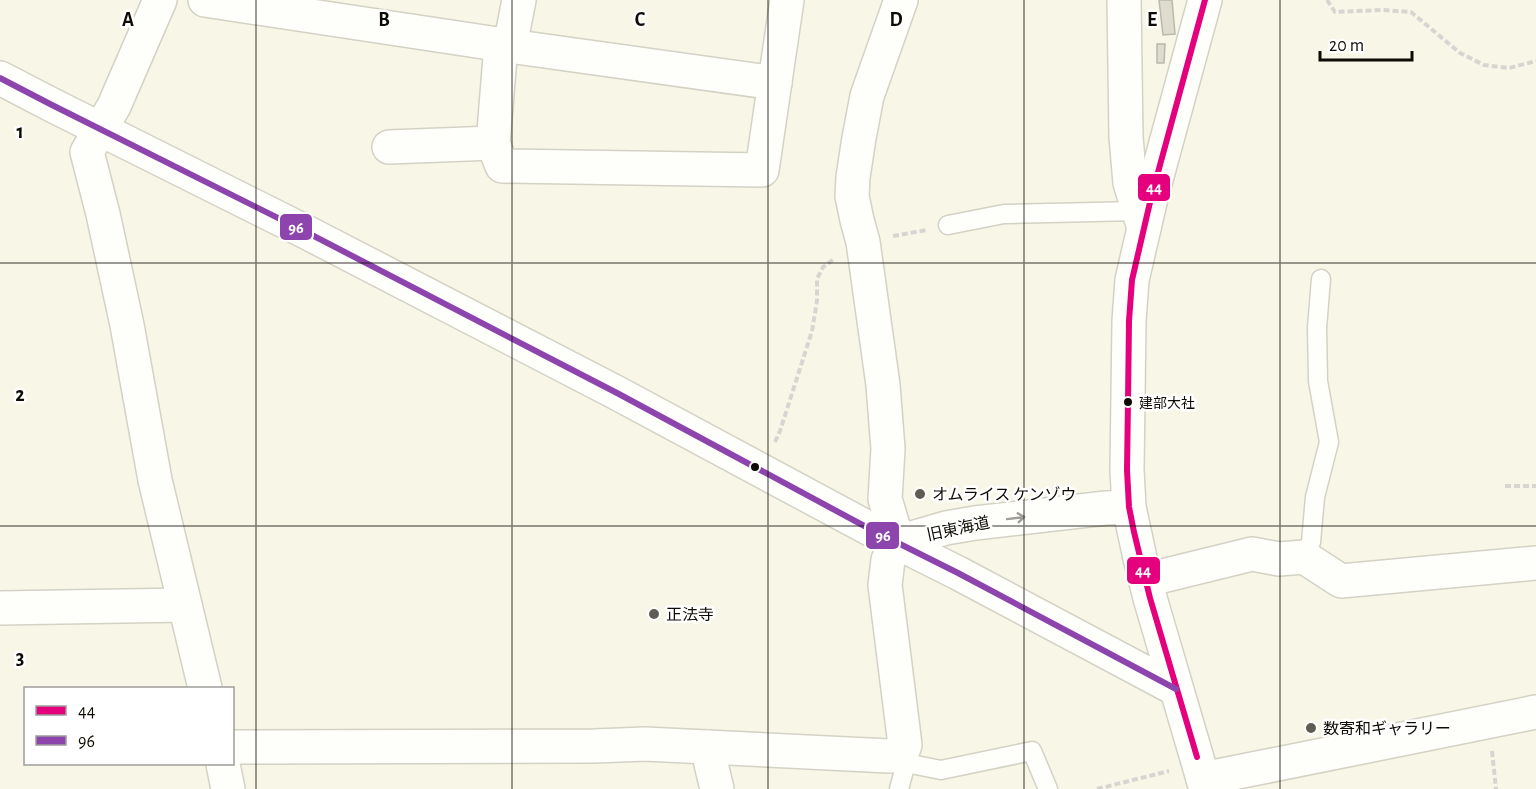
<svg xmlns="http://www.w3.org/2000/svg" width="1536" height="789" font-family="'Alegreya Sans','Noto Sans JP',sans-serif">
  <rect width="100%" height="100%" fill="#f8f6e7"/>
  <!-- building -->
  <g fill="#dedccf" stroke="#bab8ac" stroke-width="1.5">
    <path d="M1159,0H1172L1175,34L1163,35Z"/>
    <path d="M1157,44H1165L1164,63H1157Z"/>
  </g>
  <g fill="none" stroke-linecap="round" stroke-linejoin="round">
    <defs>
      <g id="lane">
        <path d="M948,225L1004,214L1138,211"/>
        <path d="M1304,557L1311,542L1315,497L1329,442L1318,381L1317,328L1321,279"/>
        <path d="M906,763L941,770L1032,751L1048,789"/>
        <path d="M899,789L906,763L901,755"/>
      </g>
      <g id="street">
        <path d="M160,0L114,106L87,152L103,214L127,325L155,480L205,688"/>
        <path d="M205,0L510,46L775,83"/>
        <path d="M1124,0L1126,137L1130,183L1144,228"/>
        <path d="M501,45L493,143L502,166L762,170L787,0"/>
        <path d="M510,46L519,0"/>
        <path d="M389,147L493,143"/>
        <path d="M898,542L946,528L975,523L1106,508L1129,507"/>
        <path d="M1146,580L1252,554L1279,559L1304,557L1341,581L1536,563"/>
        <path d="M0,608L185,605"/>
        <path d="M232,747L594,746L645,744L889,756L901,755L905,745L885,585L888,560L898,542L885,499L888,449L883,385L863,242L857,220L852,196L853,177L859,138L867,96L901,0"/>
        <path d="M707,747L717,789"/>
        <path d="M223,764L228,789"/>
      </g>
      <path id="secondary" d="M0,78L52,105L308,233L617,393L870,529L958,573L1176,689"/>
      <g id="primary">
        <path d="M1205,0L1151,198L1132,280L1129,321L1127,470L1129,507L1140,558L1150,598L1206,789"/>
        <path d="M1203,779L1536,712"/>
      </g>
    </defs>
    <!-- lane casing -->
    <use href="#lane" stroke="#d4d2c5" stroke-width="21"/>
    <!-- street casing -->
    <use href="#street" stroke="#d4d2c5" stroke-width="36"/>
    <!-- secondary casing -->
    <use href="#secondary" stroke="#d4d2c5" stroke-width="36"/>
    <!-- primary casing -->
    <use href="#primary" stroke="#d4d2c5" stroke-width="36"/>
    <!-- path -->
    <g stroke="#d6d5d1" stroke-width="4" stroke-dasharray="6 3" stroke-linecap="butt">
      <path d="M1327,0L1335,12L1382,10L1411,12L1460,53L1484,65L1509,68L1536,61"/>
      <path d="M893,236L927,230"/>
      <path d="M775,442L780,431L812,331L817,301V279L823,267L834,259"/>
      <path d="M1505,486H1536"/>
      <path d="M1492,751L1496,789"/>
      <path d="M1097,789L1169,771"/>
    </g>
    <!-- lane -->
    <use href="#lane" stroke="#fefefb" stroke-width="18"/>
    <!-- street -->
    <use href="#street" stroke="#fefefb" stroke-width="33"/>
    <!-- secondary -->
    <use href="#secondary" stroke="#fefefb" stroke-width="33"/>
    <!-- primary -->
    <use href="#primary" stroke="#fefefb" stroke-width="33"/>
    <defs>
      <path id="bus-1" d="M1197,757L1150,598L1134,532L1129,507L1127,470L1128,401L1129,321L1132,280L1151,198L1205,0"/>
      <path id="bus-2" d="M0,78L52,105L308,233L617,393L870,529L958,573L1176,689"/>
    </defs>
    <!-- bus-1 casing -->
    <use href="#bus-1" stroke="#fff" stroke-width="10"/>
    <!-- bus-2 casing -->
    <use href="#bus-2" stroke="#fff" stroke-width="10"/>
    <!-- bus-1 -->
    <use href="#bus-1" stroke="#e5007d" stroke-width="6"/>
    <!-- bus-2 -->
    <use href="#bus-2" stroke="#8e44ad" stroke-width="6"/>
  </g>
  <!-- one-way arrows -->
  <defs><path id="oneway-shaft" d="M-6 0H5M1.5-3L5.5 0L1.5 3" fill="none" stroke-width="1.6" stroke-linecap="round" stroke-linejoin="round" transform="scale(1.5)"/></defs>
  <use stroke="#9e9d98" href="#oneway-shaft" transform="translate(1016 518) rotate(-7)"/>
  <!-- grid -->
  <path fill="none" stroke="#0d0b03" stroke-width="1.5" stroke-opacity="0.55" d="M256,0V789M512,0V789M768,0V789M1024,0V789M1280,0V789M0,263H1536M0,526H1536"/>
  <!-- markers -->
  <g fill="#0d0b03" stroke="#fff" stroke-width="2">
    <circle cx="1128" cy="402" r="5"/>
    <circle cx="755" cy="467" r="5"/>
  </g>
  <g fill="#5f5d53" stroke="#fff" stroke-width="2">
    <circle cx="920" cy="494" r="6"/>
    <circle cx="654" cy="614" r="6"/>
    <circle cx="1311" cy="728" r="6"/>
  </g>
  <g text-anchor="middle" stroke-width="5" stroke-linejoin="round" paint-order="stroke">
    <!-- bus labels -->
    <g font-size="14" fill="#0d0b03" stroke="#fff" text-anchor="start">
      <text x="1139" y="408">建部大社</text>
    </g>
    <!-- poi labels -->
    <g font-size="16" fill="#0d0b03" stroke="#fff" text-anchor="start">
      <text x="932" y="500">オムライス ケンゾウ</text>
      <text x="666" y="620">正法寺</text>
      <text x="1323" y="734">数寄和ギャラリー</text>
    </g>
    <!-- street labels -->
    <g font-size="16" fill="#0d0b03" stroke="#fff">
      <text transform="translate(958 528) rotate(-12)" y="6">旧東海道</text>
    </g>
  </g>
  <g font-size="20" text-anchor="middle" font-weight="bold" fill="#0d0b03" stroke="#fff" stroke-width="5" stroke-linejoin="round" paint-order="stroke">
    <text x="128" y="26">A</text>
    <text x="384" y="26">B</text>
    <text x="640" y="26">C</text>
    <text x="896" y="26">D</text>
    <text x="1152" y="26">E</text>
    <text x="20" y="138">1</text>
    <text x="20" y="401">2</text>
    <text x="20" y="664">3</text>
  </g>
  <g stroke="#fff" stroke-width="2">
    <rect x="1137" y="173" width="34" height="29" rx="6" fill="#e5007d"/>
    <rect x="279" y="213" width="34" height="28" rx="6" fill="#8e44ad"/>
    <rect x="865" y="521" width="35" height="29" rx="6" fill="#8e44ad"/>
    <rect x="1126" y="556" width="35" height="29" rx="6" fill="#e5007d"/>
  </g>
  <g font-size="16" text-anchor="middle" font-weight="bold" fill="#fff">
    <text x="1154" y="193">44</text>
    <text x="296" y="233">96</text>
    <text x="883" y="541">96</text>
    <text x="1143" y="576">44</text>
  </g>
  <!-- legend -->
  <rect x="24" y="687" width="210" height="78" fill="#ffffff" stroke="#9e9d9a" stroke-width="1.5"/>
  <rect x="36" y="706" width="30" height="9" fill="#e5007d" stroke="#9e9d9a" stroke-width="1.5"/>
  <text x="78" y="717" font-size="18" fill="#0d0b03">44</text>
  <rect x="36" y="736" width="30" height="9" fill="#8e44ad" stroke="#9e9d9a" stroke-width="1.5"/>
  <text x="78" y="747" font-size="18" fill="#0d0b03">96</text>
  <!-- scale -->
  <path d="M1320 51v9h92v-9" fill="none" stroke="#0d0b03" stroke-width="3"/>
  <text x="1329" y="51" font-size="18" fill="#0d0b03" stroke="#ffffff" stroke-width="4.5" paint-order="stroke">20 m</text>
</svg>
